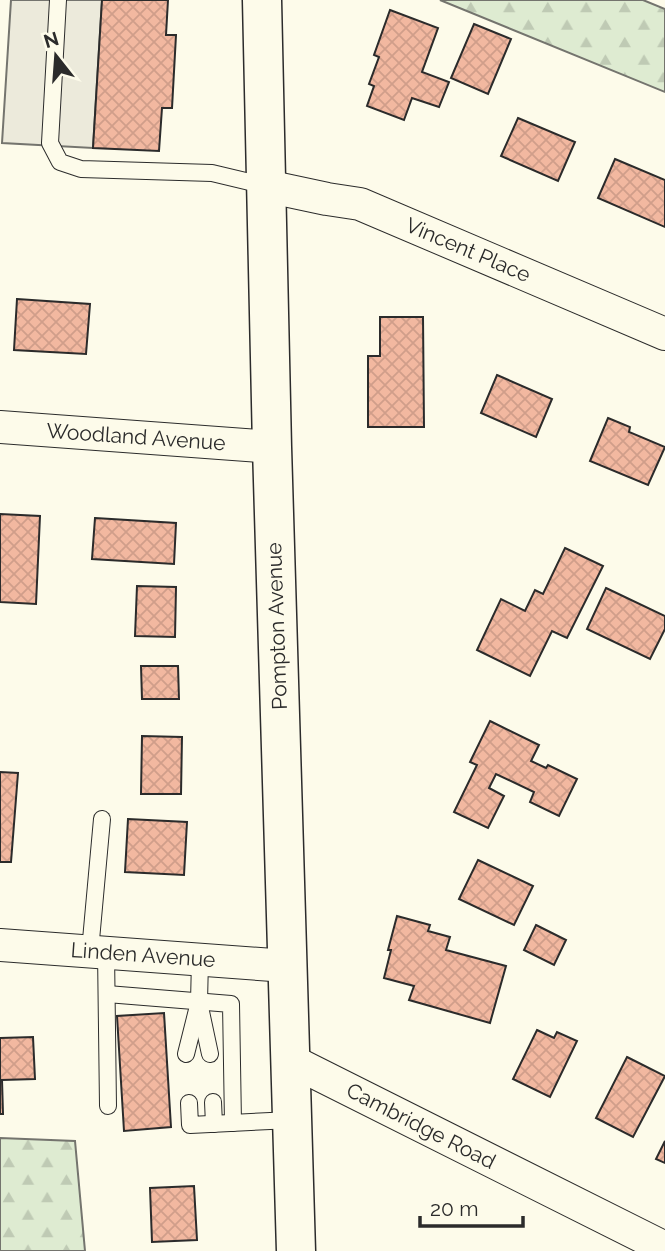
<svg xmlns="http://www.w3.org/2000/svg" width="665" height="1251" font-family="Raleway,sans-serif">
  <defs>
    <pattern id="forest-firs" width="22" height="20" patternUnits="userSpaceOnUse" patternTransform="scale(1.75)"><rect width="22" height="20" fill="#deebd1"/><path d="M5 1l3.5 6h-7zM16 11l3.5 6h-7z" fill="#bfcab4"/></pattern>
    <pattern id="building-cross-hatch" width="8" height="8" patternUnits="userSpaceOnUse" patternTransform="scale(1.75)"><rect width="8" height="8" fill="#f2b8a0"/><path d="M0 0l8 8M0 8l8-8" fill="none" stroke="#d09e8a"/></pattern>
  </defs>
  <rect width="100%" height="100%" fill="#fdfbea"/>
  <!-- forest -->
  <g fill="url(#forest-firs)" stroke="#74746e" stroke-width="2">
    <path d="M440,0H643L665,9V92Z"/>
    <path d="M0,1138L75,1141L85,1251H0Z"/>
  </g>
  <!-- parking -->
  <path fill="#eceadb" stroke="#74746e" stroke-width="2" d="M11,0H102L93,148L2,143Z"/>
  <!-- building -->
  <g fill="url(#building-cross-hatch)" stroke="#2b2b2b" stroke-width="2">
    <path d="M102,0H168L166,35H176L172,108H162L159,151L93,148Z"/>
    <path d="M390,10L438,28L422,72L449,82L439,107L412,98L404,120L367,106L374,86L369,84L379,57L374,55Z"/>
    <path d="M474,24L511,39L488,94L451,78Z"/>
    <path d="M518,118L575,142L558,181L501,156Z"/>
    <path d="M615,159L665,180V227L598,198Z"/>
    <path d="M17,299L90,304L86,354L14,350Z"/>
    <path d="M380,317H423L424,427H368V356H380Z"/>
    <path d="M497,375L552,399L536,437L481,413Z"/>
    <path d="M608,418L630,427L629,432L665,447L648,485L590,461Z"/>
    <path d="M0,514L40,516L36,604L0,602Z"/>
    <path d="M95,518L176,523L174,564L92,559Z"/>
    <path d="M565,548L603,566L567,638L552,631L530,676L477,650L501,599L525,611L535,590L543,594Z"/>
    <path d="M137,586L176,587L175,637L135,636Z"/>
    <path d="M606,588L665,616V629L650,659L587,629Z"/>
    <path d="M141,666H178L179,699H142Z"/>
    <path d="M490,721L539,745L531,761L546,768L548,765L577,779L559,816L530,802L534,792L496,774L489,788L504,796L488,828L454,812L477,765L470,762Z"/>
    <path d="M142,736L182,737L181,794H141Z"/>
    <path d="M0,772L18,773L11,862H0Z"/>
    <path d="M128,819L187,822L184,875L125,872Z"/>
    <path d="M478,860L533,886L514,925L459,899Z"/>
    <path d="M397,916L430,925L428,931L450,937L446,950L506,966L490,1023L409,1000L414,986L384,978L391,950H388Z"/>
    <path d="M536,925L566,940L554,965L524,950Z"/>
    <path d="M164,1013L171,1127L124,1131L117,1016Z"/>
    <path d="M537,1030L554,1038L557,1032L577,1041L550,1097L513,1079Z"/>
    <path d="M33,1037L35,1079L2,1080L3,1114H0V1038Z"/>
    <path d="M627,1057L665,1076L633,1137L596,1118Z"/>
    <path d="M665,1141V1163L656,1159Z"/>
    <path d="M194,1186L197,1240L152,1242L150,1188Z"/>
  </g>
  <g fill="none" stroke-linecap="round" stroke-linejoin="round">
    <defs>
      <g id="lane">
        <path d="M58,0L50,143L60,162L81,169L212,173L266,186"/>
        <path d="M90,951L102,819"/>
        <path d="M106,952L108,1106"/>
        <path d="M107,994L231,1004L233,1123"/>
        <path d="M200,1007L210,1054"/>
        <path d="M186,1054L199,1002L200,960"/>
        <path d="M213,1102L214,1124"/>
        <path d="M189,1103L190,1125L292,1120"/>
      </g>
      <g id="street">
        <path d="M266,186L327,199L360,204L665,334"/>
        <path d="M0,427L272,447"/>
        <path d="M0,945L287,966"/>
        <path d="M290,1060L665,1248"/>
      </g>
      <path id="primary" d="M262,0L272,447L296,1251"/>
    </defs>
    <!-- lane casing -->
    <use href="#lane" stroke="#2b2b2b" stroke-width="18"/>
    <!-- street casing -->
    <use href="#street" stroke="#2b2b2b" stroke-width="34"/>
    <!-- primary casing -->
    <use href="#primary" stroke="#2b2b2b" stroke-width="41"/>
    <!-- lane -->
    <use href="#lane" stroke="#fdfbea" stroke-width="16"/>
    <!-- street -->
    <use href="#street" stroke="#fdfbea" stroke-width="32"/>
    <!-- primary -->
    <use href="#primary" stroke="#fdfbea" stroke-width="38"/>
  </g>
  <g text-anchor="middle" stroke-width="5" stroke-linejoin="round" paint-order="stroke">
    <!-- street labels -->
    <g font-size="21" fill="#2b2b2b" stroke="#fdfbea">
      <text transform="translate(468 250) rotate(23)" y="7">Vincent Place</text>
      <text transform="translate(136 437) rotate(4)" y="7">Woodland Avenue</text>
      <text transform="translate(277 626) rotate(-92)" y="7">Pompton Avenue</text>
      <text transform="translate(143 955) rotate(4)" y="7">Linden Avenue</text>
      <text transform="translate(421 1126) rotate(27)" y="7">Cambridge Road</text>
    </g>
  </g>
  <!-- north arrow -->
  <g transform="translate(56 56) rotate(343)" stroke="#fdfbea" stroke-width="5" paint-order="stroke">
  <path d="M0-5L12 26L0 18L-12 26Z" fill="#2b2b2b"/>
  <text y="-10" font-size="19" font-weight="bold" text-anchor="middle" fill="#2b2b2b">N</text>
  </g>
  <!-- scale -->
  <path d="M420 1216v10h103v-10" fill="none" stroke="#2b2b2b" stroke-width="3.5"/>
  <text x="430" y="1216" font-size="21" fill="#2b2b2b" stroke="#fdfbea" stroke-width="5" paint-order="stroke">20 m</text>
</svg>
